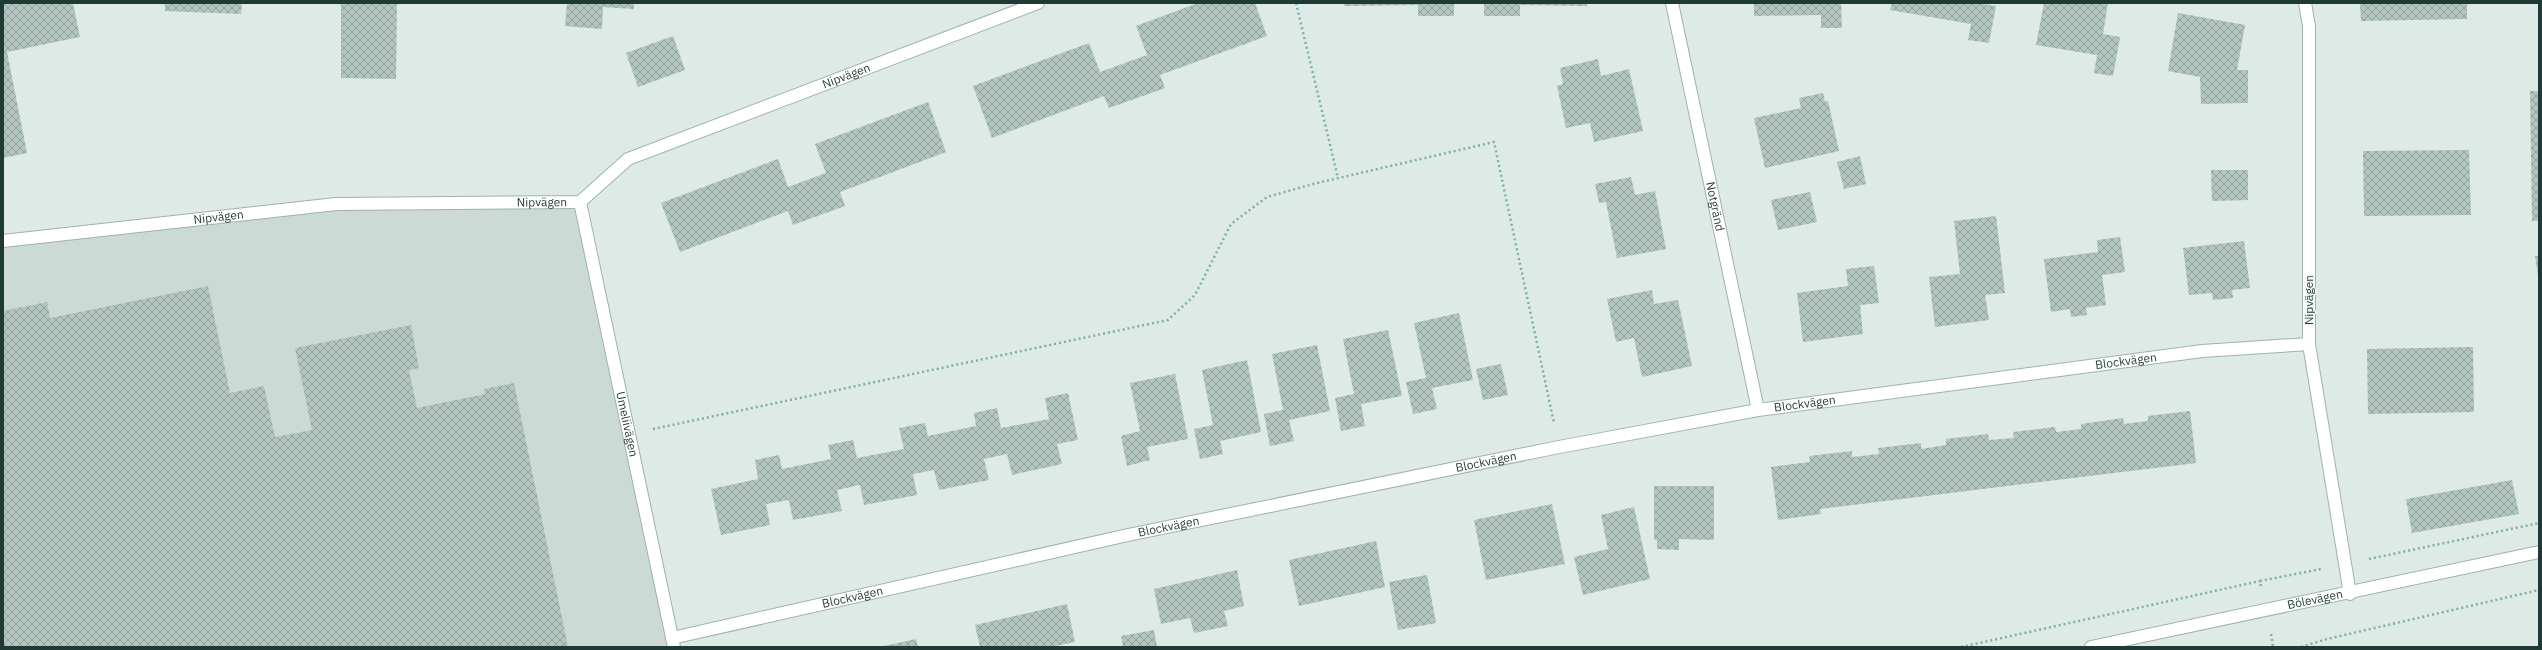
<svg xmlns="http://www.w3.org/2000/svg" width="2542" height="650" font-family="'IBM Plex Sans',sans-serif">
  <defs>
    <pattern id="building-cross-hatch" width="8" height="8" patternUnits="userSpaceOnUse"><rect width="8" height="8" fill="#b3c5bf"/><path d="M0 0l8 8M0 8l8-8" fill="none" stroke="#91a19c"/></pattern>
  </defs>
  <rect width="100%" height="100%" fill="#deeae6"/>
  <!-- built -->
  <path fill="#ccdad5" d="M580,202L674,647H3V241L336,204Z"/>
  <!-- building -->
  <g fill="url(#building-cross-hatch)">
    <path d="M3,3H73L80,37L7,52L27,153L3,158Z"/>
    <path d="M165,3H242L241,14L165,11Z"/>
    <path d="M341,3H397L396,79L341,78Z"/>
    <path d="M567,3H634V9L603,7L602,29L565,26Z"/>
    <path d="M1198,3H1255L1267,36L1160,75L1165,88L1109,108L1104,96L992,138L973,86L1089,43L1100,72L1147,55L1136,26Z"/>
    <path d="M1344,3H1454V16H1418V5L1344,6Z"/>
    <path d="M1484,3H1587V6L1520,5V16H1484Z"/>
    <path d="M1754,3H1841L1842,28H1821V15L1754,16Z"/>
    <path d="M1892,3H1977L1996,6L1989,43L1968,40L1971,24L1890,10Z"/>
    <path d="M2044,3H2108L2103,34L2120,37L2113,76L2094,73L2097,55L2036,45Z"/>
    <path d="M2360,3H2467V19L2361,21Z"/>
    <path d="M2178,13L2245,25L2237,70H2248V103L2201,104L2200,77L2168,71Z"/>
    <path d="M673,36L685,70L638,87L626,53Z"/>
    <path d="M1598,59L1601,76L1629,69L1643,131L1594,142L1590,123L1566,128L1557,86L1563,84L1560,68Z"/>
    <path d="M2530,91H2539V221H2532Z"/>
    <path d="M1823,93L1825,102L1828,101L1839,151L1765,168L1754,118L1801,108L1799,98Z"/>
    <path d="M928,102L946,152L840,192L845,206L793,225L788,211L680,252L661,203L778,159L788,187L826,173L815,144Z"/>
    <path d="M2469,150L2471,215L2364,216L2363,151Z"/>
    <path d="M1860,156L1866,184L1844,189L1837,162Z"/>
    <path d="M2211,170H2248V200L2212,201Z"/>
    <path d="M1631,177L1635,195L1655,191L1666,249L1617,258L1606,202L1599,203L1595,184Z"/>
    <path d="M1810,192L1817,222L1778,230L1771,200Z"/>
    <path d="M1996,216L2005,293L1985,295L1989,320L1935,327L1929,277L1960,274L1954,221Z"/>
    <path d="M2120,237L2125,272L2102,275L2106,305L2086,308L2087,315L2071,317L2070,309L2051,312L2044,259L2098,252L2097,240Z"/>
    <path d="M2244,241L2250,288L2232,290L2233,298L2213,300L2212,293L2189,295L2183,248Z"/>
    <path d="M2535,256H2539V275H2538Z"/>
    <path d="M1874,266L1879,303L1860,305L1863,334L1803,342L1797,293L1848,286L1846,269Z"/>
    <path d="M208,286L230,393L264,386L275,437L312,430L295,348L411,325L419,368L409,370L417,408L485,394L484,389L514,383L568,647H3V311L47,302L50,318Z"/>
    <path d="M1652,290L1654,304L1678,300L1692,366L1642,377L1634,338L1616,342L1607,299Z"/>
    <path d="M1459,313L1473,380L1432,388L1437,409L1413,414L1406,382L1426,378L1414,323Z"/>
    <path d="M1388,330L1402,396L1361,404L1365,426L1341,431L1335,398L1354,394L1343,339Z"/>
    <path d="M1317,345L1330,411L1289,420L1294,441L1270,446L1264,414L1283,410L1272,354Z"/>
    <path d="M2473,347L2474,412L2368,414L2367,349Z"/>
    <path d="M1247,360L1261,432L1220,441L1223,454L1200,459L1194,429L1213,425L1202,370Z"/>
    <path d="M1501,364L1508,395L1483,400L1476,369Z"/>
    <path d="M1175,374L1188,439L1147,447L1150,460L1127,466L1121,436L1140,431L1130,383Z"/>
    <path d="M1068,393L1078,440L1057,444L1062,464L1012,475L1007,454L984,459L989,480L939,490L934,470L913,474L917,495L864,505L860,485L837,490L842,511L793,520L789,500L766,504L770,525L721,535L711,489L758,479L755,460L779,455L782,469L831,459L828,445L853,440L857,458L904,449L899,428L925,423L928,436L976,426L974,413L997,408L1001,428L1049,419L1045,398Z"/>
    <path d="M2190,411L2196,463L1820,509L1821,514L1778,520L1771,467L1810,462L1809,456L1852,451V457L1879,454L1878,448L1921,443V449L1946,445V439L1988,434L1989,440L2014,438L2013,432L2055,427L2056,432L2081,429V424L2123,418L2124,424L2148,421V416Z"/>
    <path d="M2512,480L2519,514L2412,533L2406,499Z"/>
    <path d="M1654,486H1714V540L1679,539V550L1657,549V540H1654Z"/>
    <path d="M1552,504L1565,564L1486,580L1474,520Z"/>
    <path d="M1634,507L1650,579L1583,595L1574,557L1608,549L1601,515Z"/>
    <path d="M1376,541L1385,587L1299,606L1289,560Z"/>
    <path d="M1237,570L1244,606L1224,611L1228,626L1194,633L1190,618L1161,624L1154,589Z"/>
    <path d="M1427,575L1436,623L1398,630L1389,582Z"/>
    <path d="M1067,604L1075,642L1051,647H980L975,625Z"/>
    <path d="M1154,630L1157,647H1123L1121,636Z"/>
    <path d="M916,639L918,647H884V646Z"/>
  </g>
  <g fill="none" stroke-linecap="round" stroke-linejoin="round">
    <defs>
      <g id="minor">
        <path id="s1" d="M1672,3L1758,410"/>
        <path d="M2305,3L2309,26V344L2350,594"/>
        <path id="s2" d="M580,202L674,647"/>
        <path id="s3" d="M3,241L336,204L580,202L628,159L1038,3"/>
        <path id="s4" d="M672,638L1128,535L1559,447L1758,410L2202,351L2309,344"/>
      </g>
      <g id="tertiary">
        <path id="s5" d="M2091,647L2539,552"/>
      </g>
    </defs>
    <!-- minor casing -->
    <use href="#minor" stroke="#a1b2ae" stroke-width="14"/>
    <!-- tertiary casing -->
    <use href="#tertiary" stroke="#a1b2ae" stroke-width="14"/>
    <!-- path -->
    <g stroke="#7eaea5" stroke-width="2.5" stroke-dasharray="2 3" stroke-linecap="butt">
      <path d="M1296,3L1338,178"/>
      <path d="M653,429L1168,320L1195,295L1231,224L1267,197L1317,183L1494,142L1554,423"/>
      <path d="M2369,559L2539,523"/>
      <path d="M2261,586L2260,581L2321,569"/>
      <path d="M2271,634L2273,647"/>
      <path d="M1961,647L2260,581"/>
      <path d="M2301,647L2327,639L2539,590"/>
    </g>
    <!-- minor -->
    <use href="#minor" stroke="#fff" stroke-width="12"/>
    <!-- tertiary -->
    <use href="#tertiary" stroke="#fff" stroke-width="12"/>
  </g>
  <g text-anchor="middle" stroke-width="3" stroke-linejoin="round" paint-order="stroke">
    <!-- street labels -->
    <g font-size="12" fill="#1f3a36" stroke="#eef7f4">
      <text dy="4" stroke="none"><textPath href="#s3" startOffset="877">Nipvägen</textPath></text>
      <text dy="4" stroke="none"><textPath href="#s3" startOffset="541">Nipvägen</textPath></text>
      <text dy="4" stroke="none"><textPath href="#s1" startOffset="208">Notgränd</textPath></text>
      <text dy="4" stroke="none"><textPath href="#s3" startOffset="217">Nipvägen</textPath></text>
      <text transform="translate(2309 300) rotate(-90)" y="4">Nipvägen</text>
      <text dy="4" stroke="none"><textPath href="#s4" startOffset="1481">Blockvägen</textPath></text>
      <text dy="4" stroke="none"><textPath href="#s4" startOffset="1157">Blockvägen</textPath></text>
      <text dy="4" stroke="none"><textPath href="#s2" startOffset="227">Umeliivägen</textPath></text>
      <text dy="4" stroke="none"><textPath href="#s4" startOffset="833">Blockvägen</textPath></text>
      <text dy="4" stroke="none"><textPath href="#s4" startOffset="509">Blockvägen</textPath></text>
      <text dy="4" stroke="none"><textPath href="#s4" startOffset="185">Blockvägen</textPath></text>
      <text dy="4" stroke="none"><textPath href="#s5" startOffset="229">Bölevägen</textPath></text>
    </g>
  </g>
  <!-- border -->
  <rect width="2542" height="650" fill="none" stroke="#1f3a36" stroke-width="8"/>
</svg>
